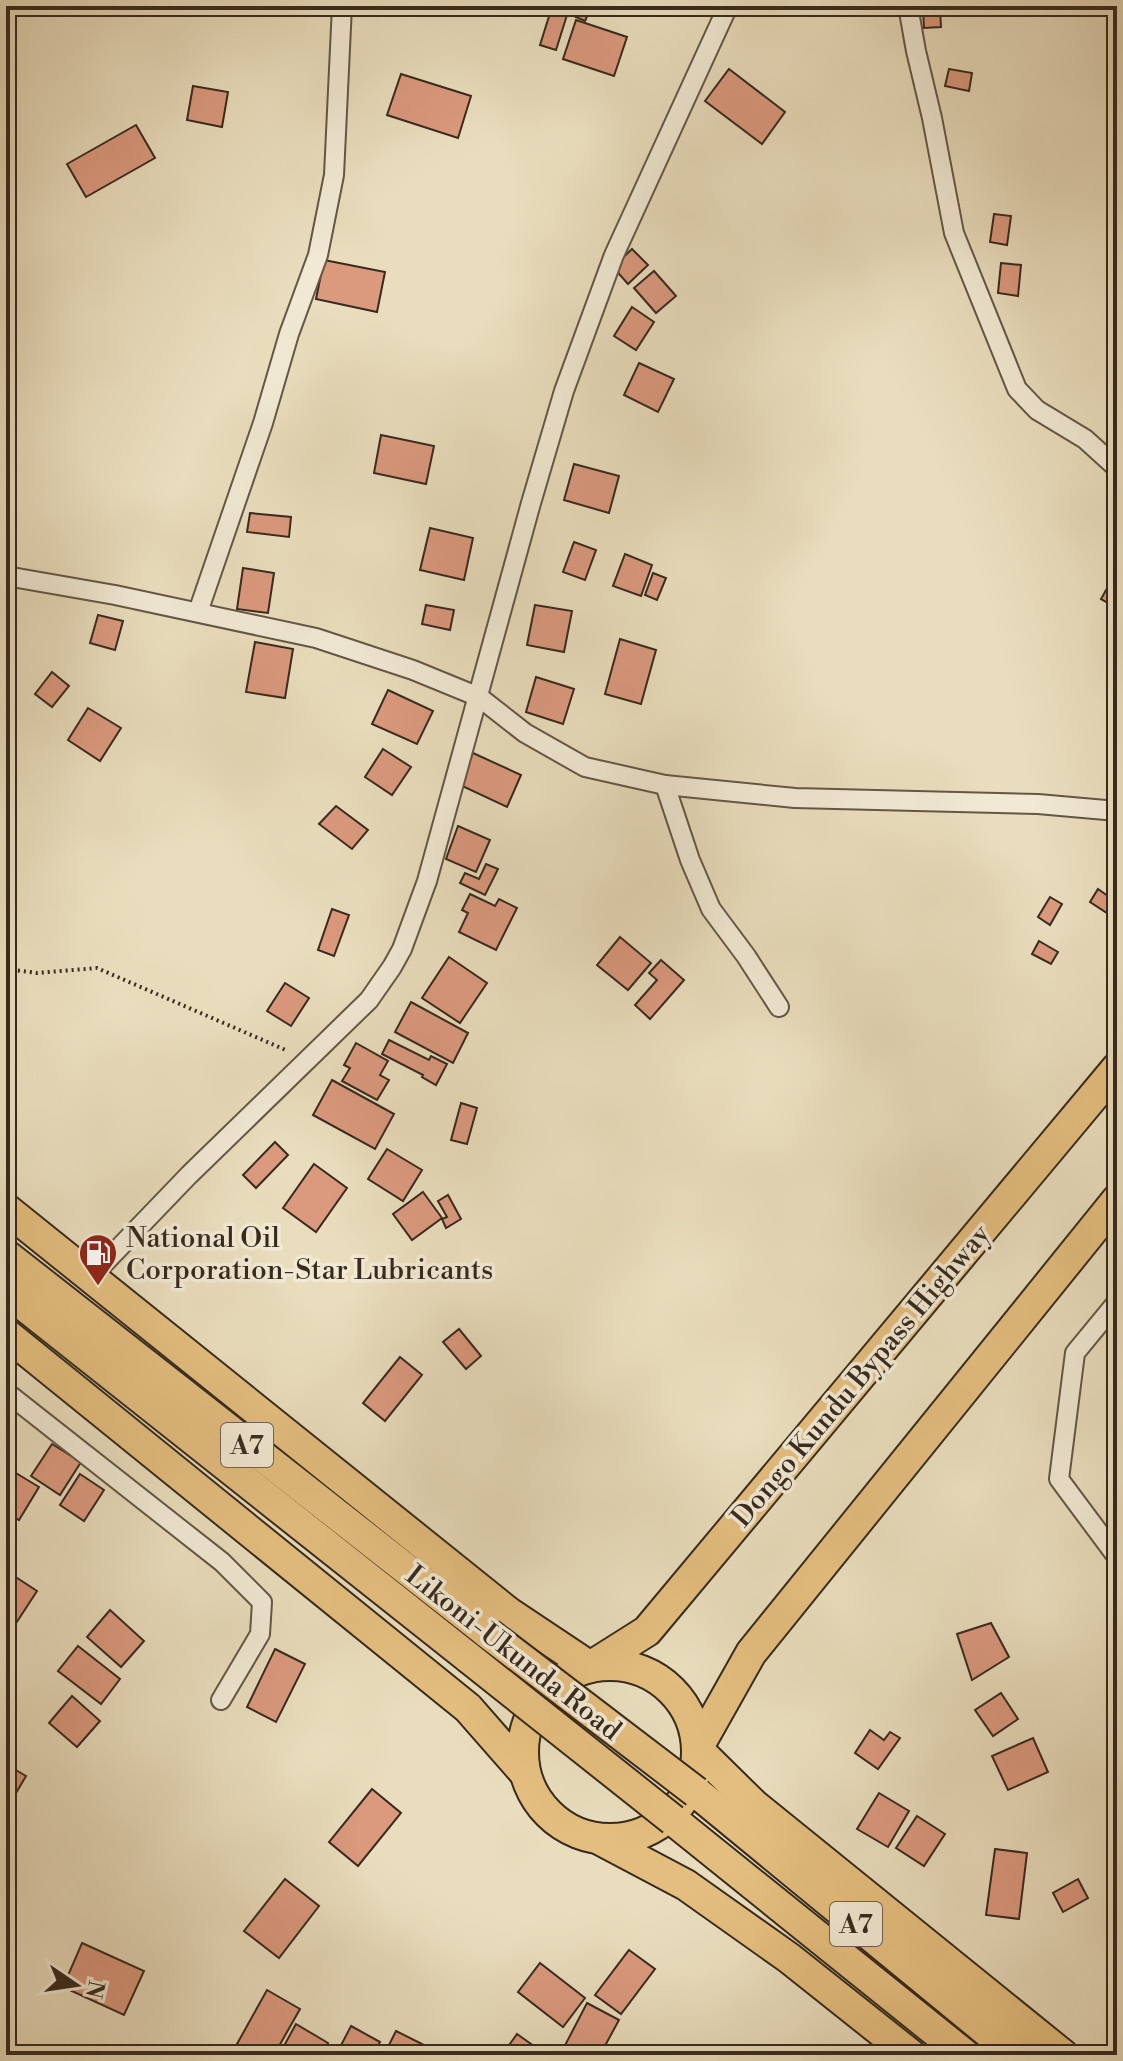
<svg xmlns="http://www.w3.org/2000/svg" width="1123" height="2061" font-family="'Libre Bodoni',serif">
  <rect width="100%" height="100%" fill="#e9ddbd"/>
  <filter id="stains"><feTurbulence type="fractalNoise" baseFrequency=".0025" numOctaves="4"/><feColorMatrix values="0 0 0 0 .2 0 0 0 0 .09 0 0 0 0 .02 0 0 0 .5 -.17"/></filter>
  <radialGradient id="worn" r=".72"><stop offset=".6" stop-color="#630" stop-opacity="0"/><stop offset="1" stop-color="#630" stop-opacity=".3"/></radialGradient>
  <!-- building -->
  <g fill="#db997e" stroke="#372a1e" stroke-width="2">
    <path d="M562,6H586L591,8L585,21L560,10Z"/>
    <path d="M940,8L941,27L924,28L923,9Z"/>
    <path d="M551,10L567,15L556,50L540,45Z"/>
    <path d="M576,20L627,37L614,76L563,59Z"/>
    <path d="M729,69L785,112L762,144L705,101Z"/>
    <path d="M949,69L972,73L969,91L945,86Z"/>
    <path d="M401,74L471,96L458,138L387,115Z"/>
    <path d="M193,86L228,92L222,127L187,120Z"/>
    <path d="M136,125L155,158L86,197L67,164Z"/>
    <path d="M994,214L1011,216L1007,245L990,242Z"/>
    <path d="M632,249L648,265L628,284L613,267Z"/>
    <path d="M324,260L385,272L377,312L316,299Z"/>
    <path d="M1001,263L1021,265L1018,296L998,293Z"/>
    <path d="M654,271L676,296L656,313L634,288Z"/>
    <path d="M632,307L654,322L636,350L614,336Z"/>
    <path d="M639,363L674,379L658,412L624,395Z"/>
    <path d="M381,435L434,446L426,484L374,473Z"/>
    <path d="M574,464L619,476L609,513L564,500Z"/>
    <path d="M250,513L291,517L289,537L247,532Z"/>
    <path d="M430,528L473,538L464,580L420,570Z"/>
    <path d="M574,542L596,550L585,580L563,572Z"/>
    <path d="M625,554L652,565L641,596L613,586Z"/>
    <path d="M243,568L274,573L268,613L237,609Z"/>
    <path d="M653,573L666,578L657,600L645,595Z"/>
    <path d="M1110,583L1117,586V608L1101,599Z"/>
    <path d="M426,605L454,610L450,630L422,624Z"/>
    <path d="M535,605L572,611L564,652L527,645Z"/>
    <path d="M98,615L123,621L115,650L90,643Z"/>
    <path d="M620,639L656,650L641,704L605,694Z"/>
    <path d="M255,642L293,649L285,698L246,692Z"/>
    <path d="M52,672L69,686L52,707L35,694Z"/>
    <path d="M536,677L574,689L563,724L526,712Z"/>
    <path d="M388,690L433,711L417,744L372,724Z"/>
    <path d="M88,708L121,728L100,761L68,740Z"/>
    <path d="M383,749L411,767L392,795L365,777Z"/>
    <path d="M473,753L521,775L507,807L458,784Z"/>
    <path d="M336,806L368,830L352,849L319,824Z"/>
    <path d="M458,826L490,840L476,872L446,859Z"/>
    <path d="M486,864L498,869L485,895L460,883L465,873L479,879Z"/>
    <path d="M1098,889L1115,901L1107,913L1090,902Z"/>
    <path d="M470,894L495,906L499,899L517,908L496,950L459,932L468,913L462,910Z"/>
    <path d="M1050,897L1062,904L1050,925L1038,917Z"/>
    <path d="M332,909L349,915L334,956L318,950Z"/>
    <path d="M620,937L651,963L628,990L597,965Z"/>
    <path d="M1039,941L1058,952L1051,964L1032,954Z"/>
    <path d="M449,957L487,983L460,1023L422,998Z"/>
    <path d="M661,960L684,980L650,1019L635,1005L657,980L649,973Z"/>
    <path d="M285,983L309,998L291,1026L267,1011Z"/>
    <path d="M411,1002L468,1033L453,1063L395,1032Z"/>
    <path d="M389,1040L429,1060L431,1056L447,1064L436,1085L422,1077L423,1075L382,1054Z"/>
    <path d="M356,1043L388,1061L380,1075L389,1080L377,1100L342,1081L350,1068L344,1065Z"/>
    <path d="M332,1080L394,1114L375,1149L313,1115Z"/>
    <path d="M461,1103L477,1108L467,1144L451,1140Z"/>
    <path d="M275,1142L288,1155L256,1188L243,1175Z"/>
    <path d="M387,1149L422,1170L403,1201L368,1179Z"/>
    <path d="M314,1164L347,1188L316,1232L283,1208Z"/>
    <path d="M423,1192L442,1218L412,1240L393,1214Z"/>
    <path d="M448,1195L461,1219L446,1228L442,1219L447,1217L438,1201Z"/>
    <path d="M459,1329L481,1356L466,1369L443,1342Z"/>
    <path d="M400,1357L422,1375L385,1421L363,1403Z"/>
    <path d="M52,1444L81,1462L60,1495L31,1476Z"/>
    <path d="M6,1467L39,1487L19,1520L6,1512Z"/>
    <path d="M80,1474L104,1490L84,1521L60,1505Z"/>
    <path d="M8,1572L37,1591L11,1631L6,1628V1574Z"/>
    <path d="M110,1610L144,1641L121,1667L87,1637Z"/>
    <path d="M991,1623L1009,1657L972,1680L957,1634Z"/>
    <path d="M78,1646L120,1679L101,1704L58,1671Z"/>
    <path d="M275,1649L305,1664L276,1722L247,1707Z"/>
    <path d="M1001,1693L1018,1719L993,1736L975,1710Z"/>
    <path d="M72,1696L100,1721L77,1747L49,1723Z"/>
    <path d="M870,1730L884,1740L890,1732L900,1738L878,1769L855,1753Z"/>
    <path d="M1033,1738L1048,1772L1008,1790L992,1756Z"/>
    <path d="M9,1766L26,1776L9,1805L6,1803V1771Z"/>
    <path d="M372,1789L401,1813L358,1866L329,1842Z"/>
    <path d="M879,1793L909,1811L888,1847L857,1829Z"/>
    <path d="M917,1816L945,1834L924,1866L896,1848Z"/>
    <path d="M995,1849L1027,1853L1019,1919L986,1915Z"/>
    <path d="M285,1879L319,1906L279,1958L244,1931Z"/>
    <path d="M1078,1879L1088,1898L1063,1912L1053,1893Z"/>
    <path d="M82,1943L144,1971L124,2015L63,1987Z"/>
    <path d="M629,1950L655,1969L621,2014L595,1995Z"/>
    <path d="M540,1963L585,1998L563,2027L518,1992Z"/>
    <path d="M267,1990L300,2009L274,2055H256L237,2044Z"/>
    <path d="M587,2003L619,2020L600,2055H560Z"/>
    <path d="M296,2024L328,2043L321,2055H279Z"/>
    <path d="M351,2026L380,2042L373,2055H336Z"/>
    <path d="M396,2031L428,2047L424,2055H384Z"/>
    <path d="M517,2034L545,2054L544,2055H502Z"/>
  </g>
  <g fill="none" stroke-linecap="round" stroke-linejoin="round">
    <defs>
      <g id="minor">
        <path d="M908,6L916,51L932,118L954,233L1017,389L1037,410L1085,439L1117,468"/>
        <path d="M6,576L115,595L316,638L413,670L479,697L525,733L585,767L665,785L795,798L1038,804L1117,811"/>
        <path d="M198,612L263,423L289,334L318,255L334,175L342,6"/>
        <path d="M665,785L690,860L711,909L746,956L779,1007"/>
        <path d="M90,1278L189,1175L369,1000L392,967L402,949L427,881L531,503L564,391L614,255L728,6"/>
        <path d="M1117,1302L1075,1353L1059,1479L1117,1557"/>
        <path d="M6,1392L222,1562L262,1602L260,1634L221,1700"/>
      </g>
      <g id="trunk">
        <path d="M6,1209L509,1613L590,1667L647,1631L1117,1068"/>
        <path d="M6,1255L489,1634"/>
        <path d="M6,1291L469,1658"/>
        <path d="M6,1334L468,1708L525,1773"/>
        <circle cx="610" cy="1752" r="87"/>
        <path d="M696,1792L1016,2055"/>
        <path d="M673,1820L965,2055"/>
        <path d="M601,1840L686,1885L789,1958L911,2055"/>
        <path d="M1063,2055L754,1805L697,1749L751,1653L1117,1200"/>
      </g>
    </defs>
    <!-- minor casing -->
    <use href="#minor" stroke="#645746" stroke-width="22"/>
    <!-- trunk casing -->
    <use href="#trunk" stroke="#372a1e" stroke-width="34"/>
    <!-- path -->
    <path stroke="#372a1e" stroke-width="4" stroke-dasharray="2 4" stroke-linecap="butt" d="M6,969L37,973L97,968L288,1051"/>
    <!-- minor -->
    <use href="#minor" stroke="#f1e9d4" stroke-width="18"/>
    <!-- trunk -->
    <use href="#trunk" stroke="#e4be7e" stroke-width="30"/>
    <defs>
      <g id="trunk-bridge">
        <path d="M489,1634L696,1792"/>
        <path d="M469,1658L673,1820"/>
      </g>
    </defs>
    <!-- trunk-bridge casing -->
    <use href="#trunk-bridge" stroke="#372a1e" stroke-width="34" stroke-linecap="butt"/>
    <!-- trunk-bridge -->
    <use href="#trunk-bridge" stroke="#e4be7e" stroke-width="30"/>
  </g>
  <!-- icons -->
  <defs>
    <symbol id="fuel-pin" viewBox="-11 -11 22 30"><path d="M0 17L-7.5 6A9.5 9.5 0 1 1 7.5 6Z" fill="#8f2418" stroke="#f1e9d4"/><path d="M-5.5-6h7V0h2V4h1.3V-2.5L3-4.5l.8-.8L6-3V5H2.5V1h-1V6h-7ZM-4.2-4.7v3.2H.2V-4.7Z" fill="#fff"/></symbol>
  </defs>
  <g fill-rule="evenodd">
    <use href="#fuel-pin" x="76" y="1231" width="44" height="60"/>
  </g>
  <g text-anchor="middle" stroke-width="7" stroke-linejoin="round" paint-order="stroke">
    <!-- shield labels -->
    <g fill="#f1e9d4" stroke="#6f6355" stroke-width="2">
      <rect x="221" y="1423" width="52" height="44" rx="6"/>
      <rect x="830" y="1902" width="52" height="44" rx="6"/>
    </g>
    <g font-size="26" font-weight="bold" fill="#372a1e">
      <text x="247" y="1454">A7</text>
      <text x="856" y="1933">A7</text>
    </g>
    <!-- poi labels -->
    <g font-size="28" fill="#372a1e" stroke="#f1e9d4" text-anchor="start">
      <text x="126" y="1247">National Oil<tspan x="126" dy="32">Corporation-Star Lubricants</tspan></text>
    </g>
    <!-- street labels -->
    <g font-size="28" fill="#372a1e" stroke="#f1e9d4">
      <text transform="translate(860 1375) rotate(-50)" y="10">Dongo Kundu Bypass Highway</text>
      <text transform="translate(514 1652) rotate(38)" y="10">Likoni-Ukunda Road</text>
    </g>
  </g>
  <!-- margin -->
  <rect width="1123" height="2061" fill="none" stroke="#e9ddbd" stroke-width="32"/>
  <rect x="8" y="8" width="1107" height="2045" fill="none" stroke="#372a1e" stroke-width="4"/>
  <rect x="16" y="16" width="1091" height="2029" fill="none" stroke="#372a1e" stroke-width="2"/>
  <!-- north arrow -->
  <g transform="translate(76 1985) rotate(103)" stroke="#f1e9d4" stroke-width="6" paint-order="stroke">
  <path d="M0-6L14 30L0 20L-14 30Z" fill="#372a1e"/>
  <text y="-12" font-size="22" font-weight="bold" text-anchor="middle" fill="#372a1e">N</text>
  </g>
  <rect width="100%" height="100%" filter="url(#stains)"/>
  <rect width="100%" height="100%" fill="url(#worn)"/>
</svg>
